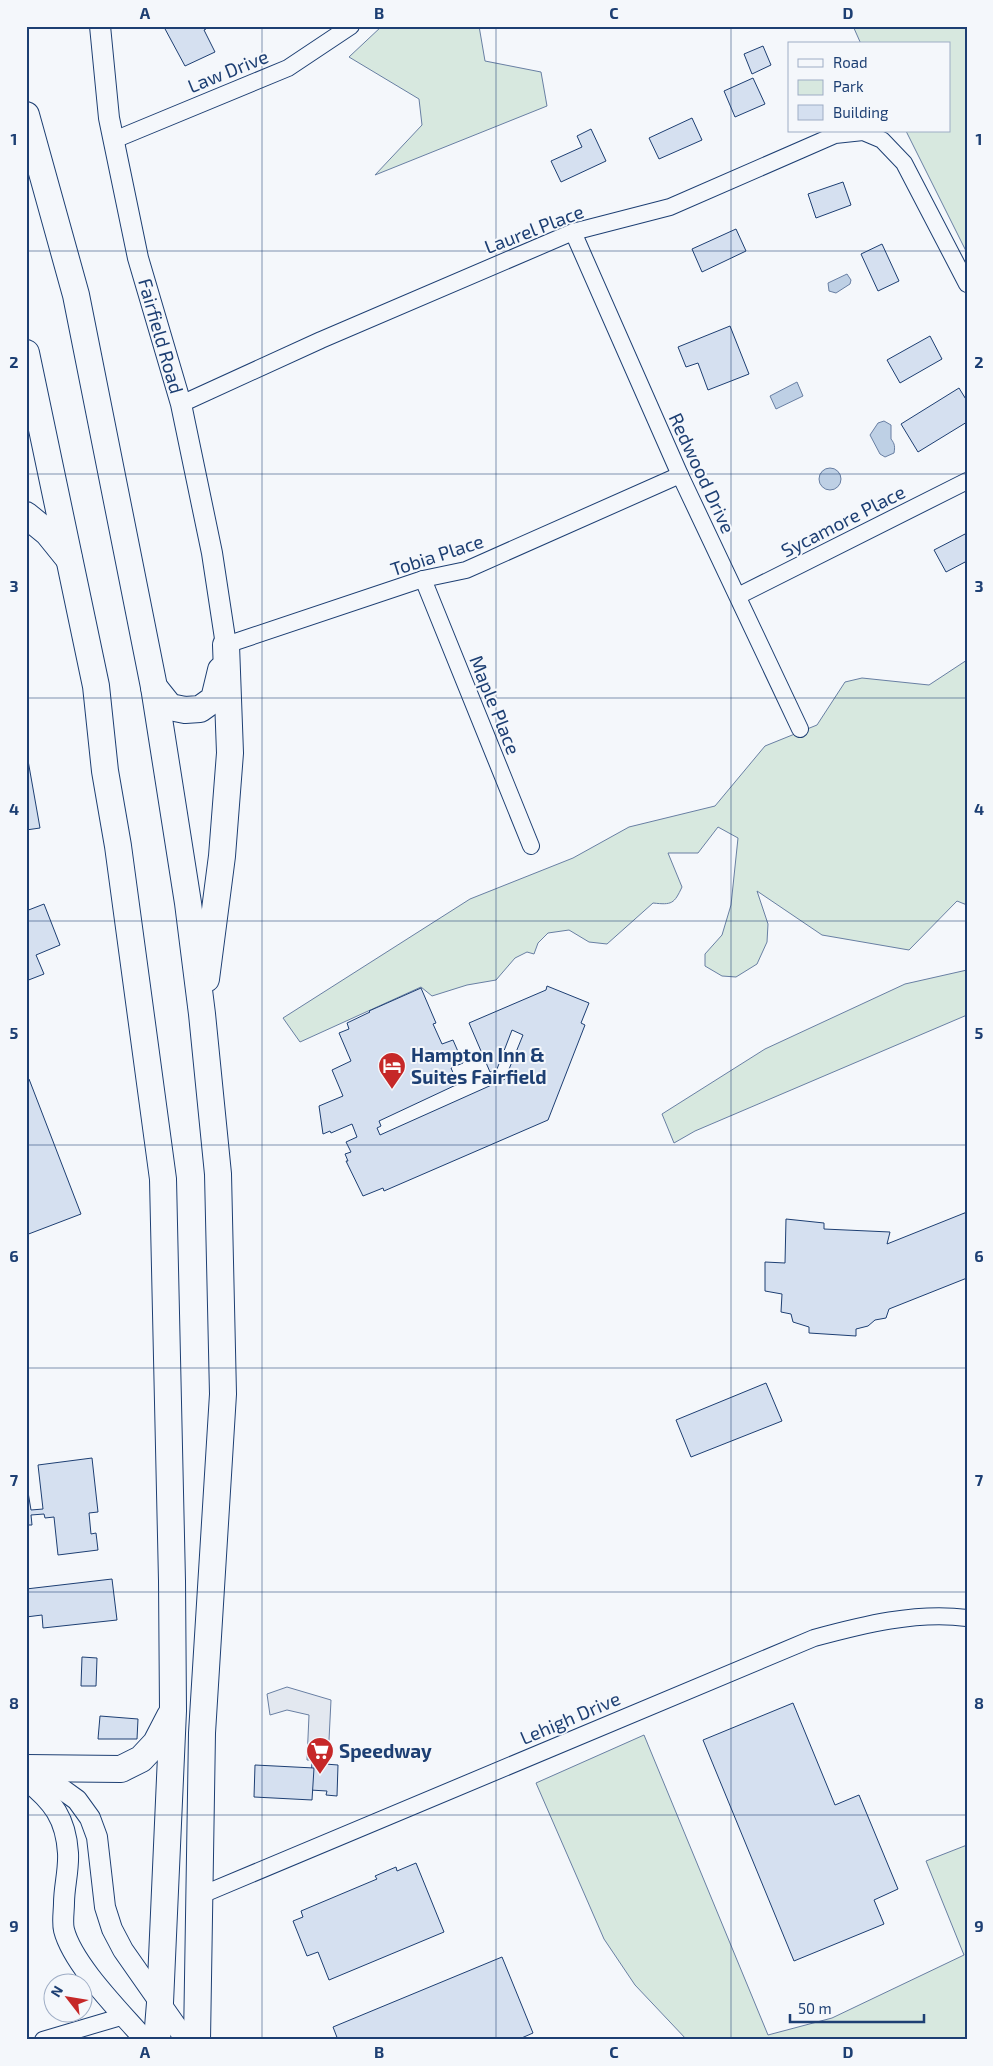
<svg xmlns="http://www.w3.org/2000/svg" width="993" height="2066" font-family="'Exo 2',sans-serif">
  <rect width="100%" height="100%" fill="#f4f7fb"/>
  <!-- green -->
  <g fill="#d7e8df" stroke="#687fa3">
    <path d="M382,26H479L485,61L541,72L547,106L375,175L422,125L419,99L349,57Z"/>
    <path d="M853,26H967V253L906,131H949V44H861Z"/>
    <path d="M967,660V905L957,901L909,950L822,935L757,891L768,924L767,942L757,964L736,977L722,976L705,966V954L722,935L731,905L738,838L718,827L698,853H668L682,887C674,904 672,905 653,903L607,944L589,942L569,930L548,933L538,943L534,954L527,952L515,958L496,980L467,985L432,996L421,987L300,1042L283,1018L470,899L573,858L629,827L715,806L765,746L817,725L845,682L862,678L929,685Z"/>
    <path d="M967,970V1015L695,1131L674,1143L662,1114L765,1049L905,984Z"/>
    <path d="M644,1735L768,2035L832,2018L964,1955L926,1861L967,1845V2040H687L635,1985L604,1939L536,1783Z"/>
  </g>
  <!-- parking -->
  <path fill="#e3e8f0" stroke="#687fa3" d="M287,1687L331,1700L328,1760H307L309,1715L287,1710L270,1715L267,1694Z"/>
  <!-- water -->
  <g fill="#bed0e5" stroke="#687fa3">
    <path d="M847,274L851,280L850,284L836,293L829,291L828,283Z"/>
    <path d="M797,382L803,396L776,409L770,396Z"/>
    <path d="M884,421L891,425V439C895,444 895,447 894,453L885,457L880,454L870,435L878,423Z"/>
    <circle cx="830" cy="479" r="11"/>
  </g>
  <!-- building -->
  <g fill="#d5e0f0" stroke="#1d3f73">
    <path d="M205,26L206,29L204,30L215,52L185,66L164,27Z"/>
    <path d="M763,46L771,65L752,74L744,54Z"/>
    <path d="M753,78L765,104L735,117L724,91Z"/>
    <path d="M692,118L702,140L659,159L649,138Z"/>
    <path d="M591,129L606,161L561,182L551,161L582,147L577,136Z"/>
    <path d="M843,182L851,205L816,218L808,194Z"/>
    <path d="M736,229L746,251L702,272L692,249Z"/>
    <path d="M882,244L899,281L878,291L861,254Z"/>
    <path d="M730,326L749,374L708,390L698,363L686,367L678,347Z"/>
    <path d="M930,336L942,359L900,383L887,360Z"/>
    <path d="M959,388L967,401V422L918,452L901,424Z"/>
    <path d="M967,533V561L946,572L934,550Z"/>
    <path d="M26,749L40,828L26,830Z"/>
    <path d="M44,904L60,945L36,955L44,974L26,981V911Z"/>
    <path d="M547,986L589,1003L581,1023L585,1025L548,1120L384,1191L383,1188L363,1196L346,1161H348L345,1154L351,1152L346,1142L357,1137L352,1124L331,1133L330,1131L323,1134L319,1106L343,1096L332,1070L351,1061L339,1033L349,1029L347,1023L370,1012L369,1011L421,988L436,1023L433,1024L442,1044L453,1040L463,1063L451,1068L458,1084L379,1121L381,1126L377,1128L380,1135L505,1079L523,1035L512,1030L497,1069L490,1072L469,1023L546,990Z"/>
    <path d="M29,1079L81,1214L26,1235V1080Z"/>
    <path d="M967,1212V1278L889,1309L886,1318L875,1320L868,1326L856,1329V1336L809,1333V1327L793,1322L791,1314L781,1312L782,1294L765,1291V1262L785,1263L786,1219L824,1223V1229L890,1232L887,1244Z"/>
    <path d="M766,1383L782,1421L691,1457L676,1420Z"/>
    <path d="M92,1458L98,1512L89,1513L91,1534L96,1533L98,1550L58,1555L54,1517L45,1518L44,1514L31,1515L32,1525H26V1492H28L31,1510L43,1509L38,1465Z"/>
    <path d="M112,1579L117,1620L43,1628L42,1615L26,1617V1589Z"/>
    <path d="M82,1657L97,1658L96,1686H81Z"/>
    <path d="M793,1703L835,1805L859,1795L898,1889L874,1900L884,1924L794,1961L703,1740Z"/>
    <path d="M100,1716L138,1719L137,1739H98Z"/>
    <path d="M312,1763L338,1765L337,1796L326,1795L327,1791L310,1790Z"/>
    <path d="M255,1765L314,1768L312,1800L254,1797Z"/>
    <path d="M416,1863L444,1932L329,1980L318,1952L307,1956L293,1921L303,1917L301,1911L377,1879L375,1876L396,1867L397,1871Z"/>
    <path d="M502,1957L533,2033L517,2040H338L333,2027Z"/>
  </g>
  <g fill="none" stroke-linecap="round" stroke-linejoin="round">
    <defs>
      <g id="minor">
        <path d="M114,140L288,68L351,26"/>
        <path d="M573,232L680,475L800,729"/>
        <path d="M181,404L321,340L573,232L670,207L835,135L863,132L882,140L904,163L967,284"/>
        <path d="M423,579L531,846"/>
        <path d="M738,596L967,481"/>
        <path d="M226,645L423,579L466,570L680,475"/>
        <path d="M199,1896L814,1638C862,1625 917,1611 967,1618"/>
        <path d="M43,2040L124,2016"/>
      </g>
      <g id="tertiary">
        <path d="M100,26L109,118L138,258L181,404L212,553L226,645"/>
        <path d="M26,1773L52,1782L77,1800L90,1818L97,1837L105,1907L112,1929L123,1950L186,2040"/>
        <path d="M26,1780C53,1801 66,1819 68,1853C69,1870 64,1887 64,1903C64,1911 62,1922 64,1930C73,1965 121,2012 145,2040"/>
      </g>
      <g id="trunk">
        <path d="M26,115L76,295L154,687L188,903L202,1014L218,1174L223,1394L202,1733L197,2040"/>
        <path d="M26,353L96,686L105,771L118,846L163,1179L172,1581L173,1711L160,2003L157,2040"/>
        <path d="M26,515L48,533L69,559"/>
        <path d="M154,687L170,707L185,710L200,709L214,699L221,670"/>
        <path d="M206,979L222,856L230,753L226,645"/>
        <path d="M26,1768L121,1769L141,1759L156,1743L170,1716"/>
      </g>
    </defs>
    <!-- minor casing -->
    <use href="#minor" stroke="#1d3f73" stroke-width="18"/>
    <!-- tertiary casing -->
    <use href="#tertiary" stroke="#1d3f73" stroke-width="22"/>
    <!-- trunk casing -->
    <use href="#trunk" stroke="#1d3f73" stroke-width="28"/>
    <!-- minor -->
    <use href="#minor" stroke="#f4f7fb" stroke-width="16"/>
    <!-- tertiary -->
    <use href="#tertiary" stroke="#f4f7fb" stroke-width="20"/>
    <!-- trunk -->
    <use href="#trunk" stroke="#f4f7fb" stroke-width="26"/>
  </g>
  <!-- grid -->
  <path fill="none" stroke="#1d3f73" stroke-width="1" stroke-opacity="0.55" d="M262,26V2040M496,26V2040M731,26V2040M26,251H967M26,474H967M26,698H967M26,921H967M26,1145H967M26,1368H967M26,1592H967M26,1815H967"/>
  <!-- icons -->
  <defs>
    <symbol id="hotel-pin" viewBox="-11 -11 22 30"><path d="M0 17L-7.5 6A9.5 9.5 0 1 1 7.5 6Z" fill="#c62828" stroke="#f4f7fb"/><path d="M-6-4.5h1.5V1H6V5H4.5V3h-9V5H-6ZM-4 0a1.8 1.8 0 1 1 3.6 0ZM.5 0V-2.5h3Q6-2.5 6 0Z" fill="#fff"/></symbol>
    <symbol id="supermarket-pin" viewBox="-11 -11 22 30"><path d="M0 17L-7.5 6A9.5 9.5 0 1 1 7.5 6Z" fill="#c62828" stroke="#f4f7fb"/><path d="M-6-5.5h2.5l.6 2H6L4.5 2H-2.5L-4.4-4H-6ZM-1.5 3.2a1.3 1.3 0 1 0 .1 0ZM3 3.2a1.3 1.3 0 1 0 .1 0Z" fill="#fff"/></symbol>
  </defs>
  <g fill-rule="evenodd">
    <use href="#hotel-pin" x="376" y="1050" width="32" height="43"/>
    <use href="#supermarket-pin" x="304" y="1735" width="32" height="43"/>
  </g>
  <g text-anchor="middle" stroke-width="4" stroke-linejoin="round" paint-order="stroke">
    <!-- street labels -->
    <g font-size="19" fill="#1d3f73" stroke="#f4f7fb">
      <text transform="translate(228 71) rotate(-22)" y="7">Law Drive</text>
      <text transform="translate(534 229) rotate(-21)" y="7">Laurel Place</text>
      <text transform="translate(161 336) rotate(74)" y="7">Fairfield Road</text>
      <text transform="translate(702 473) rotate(65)" y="7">Redwood Drive</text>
      <text transform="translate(843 521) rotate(-27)" y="7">Sycamore Place</text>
      <text transform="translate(437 555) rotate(-18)" y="7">Tobia Place</text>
      <text transform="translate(495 705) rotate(68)" y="7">Maple Place</text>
      <text transform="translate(570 1718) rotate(-23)" y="7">Lehigh Drive</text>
    </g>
    <!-- poi labels -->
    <g font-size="19" font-weight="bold" fill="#1d3f73" stroke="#f4f7fb" text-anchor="start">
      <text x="411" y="1062">Hampton Inn &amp;<tspan x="411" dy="22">Suites Fairfield</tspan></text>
      <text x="339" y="1758">Speedway</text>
    </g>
  </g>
  <!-- border -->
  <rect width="993" height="2066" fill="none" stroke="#f4f7fb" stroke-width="55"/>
  <!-- legend -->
  <rect x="788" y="42" width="162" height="90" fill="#f4f7fb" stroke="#9eadc5"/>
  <rect x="798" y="59" width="25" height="8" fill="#f4f7fb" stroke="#9eadc5"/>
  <text x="833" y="68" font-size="15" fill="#1d3f73">Road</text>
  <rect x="798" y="80" width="25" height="15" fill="#d7e8df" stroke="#9eadc5"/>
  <text x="833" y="92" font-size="15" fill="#1d3f73">Park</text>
  <rect x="798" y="105" width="25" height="15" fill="#d5e0f0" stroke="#9eadc5"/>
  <text x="833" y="118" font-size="15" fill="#1d3f73">Building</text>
  <!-- north arrow -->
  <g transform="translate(68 1998) rotate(301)"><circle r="24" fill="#f4f7fb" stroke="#9eadc5"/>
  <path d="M0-4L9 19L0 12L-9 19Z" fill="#c62828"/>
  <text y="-8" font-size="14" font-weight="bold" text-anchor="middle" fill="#1d3f73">N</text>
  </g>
  <!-- scale -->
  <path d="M790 2014v8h134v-8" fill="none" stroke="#1d3f73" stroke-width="2.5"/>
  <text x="798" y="2014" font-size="15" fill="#1d3f73" stroke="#f4f7fb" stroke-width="4" paint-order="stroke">50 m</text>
  <rect x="28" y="28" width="938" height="2010" fill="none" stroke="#1d3f73" stroke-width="2"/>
  <g font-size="16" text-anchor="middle" font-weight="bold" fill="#1d3f73">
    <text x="145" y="19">A</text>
    <text x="379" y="19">B</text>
    <text x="614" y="19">C</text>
    <text x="848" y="19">D</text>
    <text x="14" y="145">1</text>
    <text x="979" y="145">1</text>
    <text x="14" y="368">2</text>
    <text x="979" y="368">2</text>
    <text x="14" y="592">3</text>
    <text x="979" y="592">3</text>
    <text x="14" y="815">4</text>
    <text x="979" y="815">4</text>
    <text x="14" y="1039">5</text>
    <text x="979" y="1039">5</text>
    <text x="14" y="1262">6</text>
    <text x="979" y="1262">6</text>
    <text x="14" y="1486">7</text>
    <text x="979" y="1486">7</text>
    <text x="14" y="1709">8</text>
    <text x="979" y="1709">8</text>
    <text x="14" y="1932">9</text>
    <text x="979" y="1932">9</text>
    <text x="145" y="2058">A</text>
    <text x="379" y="2058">B</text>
    <text x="614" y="2058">C</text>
    <text x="848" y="2058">D</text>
  </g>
</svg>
